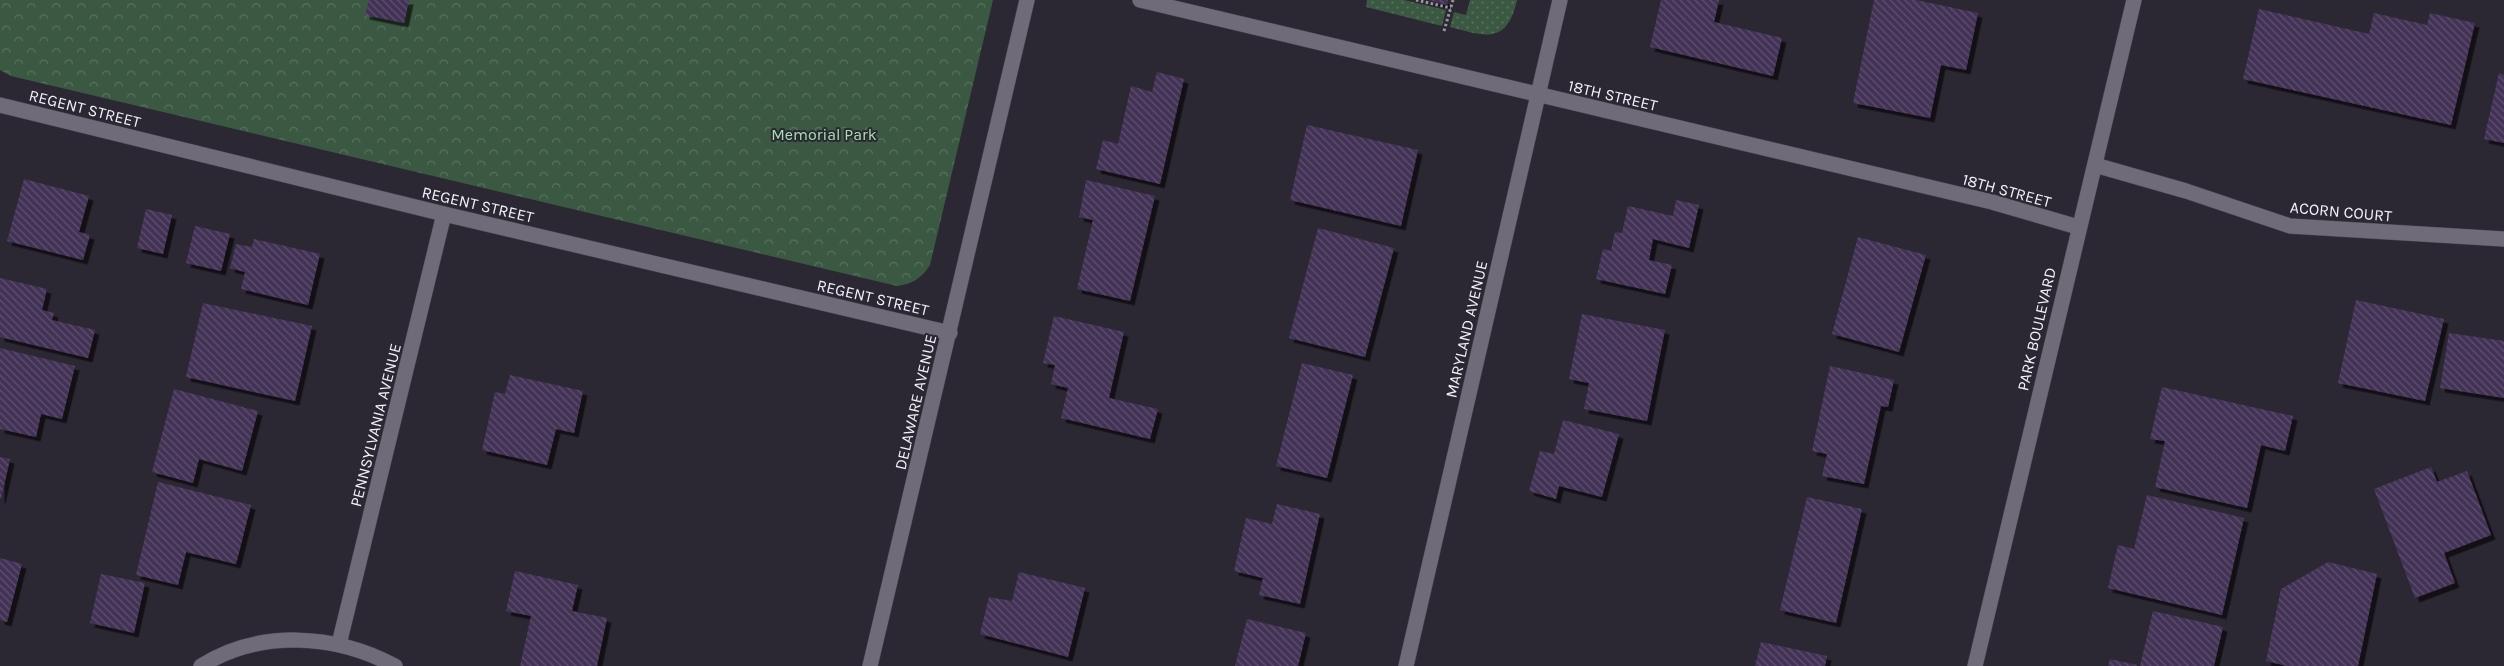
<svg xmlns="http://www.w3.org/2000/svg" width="2504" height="666" font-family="Karla,sans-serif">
  <defs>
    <pattern id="grass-dots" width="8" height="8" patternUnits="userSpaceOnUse" patternTransform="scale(1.25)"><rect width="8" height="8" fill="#3b5942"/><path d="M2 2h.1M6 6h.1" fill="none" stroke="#58715e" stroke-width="1.8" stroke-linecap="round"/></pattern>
    <pattern id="forest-crowns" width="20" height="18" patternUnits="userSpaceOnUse" patternTransform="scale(1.25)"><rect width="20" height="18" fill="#3b5942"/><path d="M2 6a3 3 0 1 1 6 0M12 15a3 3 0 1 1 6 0" fill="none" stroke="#58715e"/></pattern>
    <pattern id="building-back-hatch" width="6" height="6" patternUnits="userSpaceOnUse" patternTransform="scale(1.25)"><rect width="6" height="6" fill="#433256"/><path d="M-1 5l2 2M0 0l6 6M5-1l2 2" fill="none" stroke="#5f506f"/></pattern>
    <filter id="shadow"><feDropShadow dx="4.5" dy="4.5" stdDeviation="0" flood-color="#0009"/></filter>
  </defs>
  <rect width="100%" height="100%" fill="#2c2833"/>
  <!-- grass -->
  <g fill="url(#grass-dots)">
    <path d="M1367,0H1404L1446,10L1442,26L1366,7Z"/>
    <path d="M1470,0H1517C1507,44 1487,37 1450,27L1454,12L1466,15Z"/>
  </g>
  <!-- forest -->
  <path fill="url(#forest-crowns)" d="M0,0H993L930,265C922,278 912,284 897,286L11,76L0,70Z"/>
  <!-- building -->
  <g fill="url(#building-back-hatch)" filter="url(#shadow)">
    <path d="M369,0H409L404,23L365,15Z"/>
    <path d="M1429,0H1448L1447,5Z"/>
    <path d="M1661,0H1719L1714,22L1782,38L1773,76L1650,47Z"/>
    <path d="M1874,0H1916L1978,13L1966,70L1941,65L1930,118L1853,103Z"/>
    <path d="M2259,9L2369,34L2374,13L2427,25L2430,13L2475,23L2451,125L2243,79Z"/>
    <path d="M1157,72L1184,79L1160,184L1096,169L1103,140L1118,144L1131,86L1152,92Z"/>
    <path d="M2499,73L2504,75V143L2484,139Z"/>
    <path d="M1307,125L1418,150L1401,226L1290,200Z"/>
    <path d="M24,179L89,196L79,232L90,235L83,260L7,241Z"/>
    <path d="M1086,180L1155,196L1130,301L1077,289L1093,220L1079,217Z"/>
    <path d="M1676,200L1699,205L1689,248L1653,239L1649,260L1672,265L1665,294L1596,279L1603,249L1611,251L1615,232L1622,233L1628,206L1673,216Z"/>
    <path d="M146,209L172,215L163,254L137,248Z"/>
    <path d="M195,226L230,234L221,271L186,263Z"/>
    <path d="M1318,228L1394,248L1365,357L1289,338Z"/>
    <path d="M1858,237L1926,255L1899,352L1832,334Z"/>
    <path d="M254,239L320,254L308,305L241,289L245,272L230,268L236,244L252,247Z"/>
    <path d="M0,278L47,289L42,310L54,313L52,320L95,330L88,358L0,337Z"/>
    <path d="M2356,300L2444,319L2425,401L2338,383Z"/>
    <path d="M203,303L312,326L295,401L186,377Z"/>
    <path d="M1582,314L1665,330L1647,421L1584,409L1589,383L1569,379Z"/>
    <path d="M1054,316L1124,332L1109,398L1158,409L1150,439L1061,418L1068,388L1051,384L1055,365L1043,363Z"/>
    <path d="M2449,333L2504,341V398L2440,388Z"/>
    <path d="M0,348L75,366L62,419L41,414L36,437L0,429Z"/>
    <path d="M1302,363L1353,375L1327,478L1276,466Z"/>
    <path d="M1830,366L1894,380L1888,407L1881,406L1864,484L1822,476L1827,454L1812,451Z"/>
    <path d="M510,375L583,391L574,433L556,429L547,465L482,450L495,392L505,394Z"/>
    <path d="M2162,387L2293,416L2285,451L2261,445L2247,508L2155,487L2165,441L2150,439Z"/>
    <path d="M174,389L258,411L242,471L199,459L193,483L152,472Z"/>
    <path d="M1563,420L1619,434L1602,497L1559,486L1556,499L1529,491L1540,451L1554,454Z"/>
    <path d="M0,457L10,459L1,499H0Z"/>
    <path d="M2431,467L2437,482L2467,471L2491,535L2444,553L2455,583L2415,598L2374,489Z"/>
    <path d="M158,482L251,505L236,564L186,552L178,585L136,575Z"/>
    <path d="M2147,495L2244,518L2222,615L2108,588L2118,545L2134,549Z"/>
    <path d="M1807,497L1862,509L1836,623L1780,610Z"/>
    <path d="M1277,504L1320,514L1300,604L1259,595L1263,578L1234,571L1246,518L1272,524Z"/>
    <path d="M0,558L22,564L7,622L0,620Z"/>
    <path d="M2328,562L2377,574L2358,666H2287L2266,661L2281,589Z"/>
    <path d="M515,571L578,585L572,611L607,618L597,666H520L531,616L506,611Z"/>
    <path d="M1019,572L1085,588L1068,657L980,634L989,597L1012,601Z"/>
    <path d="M101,574L145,583L134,633L90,623Z"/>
    <path d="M2153,611L2223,627L2214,666H2140Z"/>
    <path d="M1247,619L1306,633L1298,666H1235Z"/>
    <path d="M1761,642L1827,656L1825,666H1755Z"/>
    <path d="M2110,659L2137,665V666H2108Z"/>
  </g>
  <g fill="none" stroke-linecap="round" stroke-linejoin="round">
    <defs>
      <g id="minor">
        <path d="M1140,0L1992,202L2078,227"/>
        <path d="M0,105L444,214L950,333"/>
        <path d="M2095,165L2186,191L2290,226L2504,239"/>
        <path d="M339,644L444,214"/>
        <path d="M201,666C260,629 335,634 395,666"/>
        <path d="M870,666L1027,0"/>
        <path d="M1406,666L1560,0"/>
        <path d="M1975,666L2134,0"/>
      </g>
    </defs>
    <!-- minor casing -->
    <use href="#minor" stroke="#4a4750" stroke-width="16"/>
    <!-- path -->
    <g stroke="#99969f" stroke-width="3" stroke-dasharray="2.5 2.5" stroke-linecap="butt">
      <path d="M1416,0L1451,8"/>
      <path d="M1444,31L1453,0"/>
    </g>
    <!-- minor -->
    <use href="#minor" stroke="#706b78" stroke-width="15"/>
  </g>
  <g text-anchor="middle" stroke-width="4" stroke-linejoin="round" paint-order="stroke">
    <!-- street labels -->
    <g font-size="16" fill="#f3f1f9" stroke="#2c2833">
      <text transform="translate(1613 95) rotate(13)" y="6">18TH STREET</text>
      <text transform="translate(85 108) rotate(14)" y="6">REGENT STREET</text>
      <text transform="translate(2007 190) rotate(15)" y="6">18TH STREET</text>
      <text transform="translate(478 204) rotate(13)" y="6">REGENT STREET</text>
      <text transform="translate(2341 211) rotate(5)" y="6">ACORN COURT</text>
      <text transform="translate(873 297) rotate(13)" y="6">REGENT STREET</text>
      <text transform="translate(1466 329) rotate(-77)" y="6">MARYLAND AVENUE</text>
      <text transform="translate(2036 329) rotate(-77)" y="6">PARK BOULEVARD</text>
      <text transform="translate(915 402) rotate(-77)" y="6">DELAWARE AVENUE</text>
      <text transform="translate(375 425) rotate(-76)" y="6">PENNSYLVANIA AVENUE</text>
    </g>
    <!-- park labels -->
    <g font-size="16" fill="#a2e1af" stroke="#2c2833">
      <text x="824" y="140">Memorial Park</text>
    </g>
  </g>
</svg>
